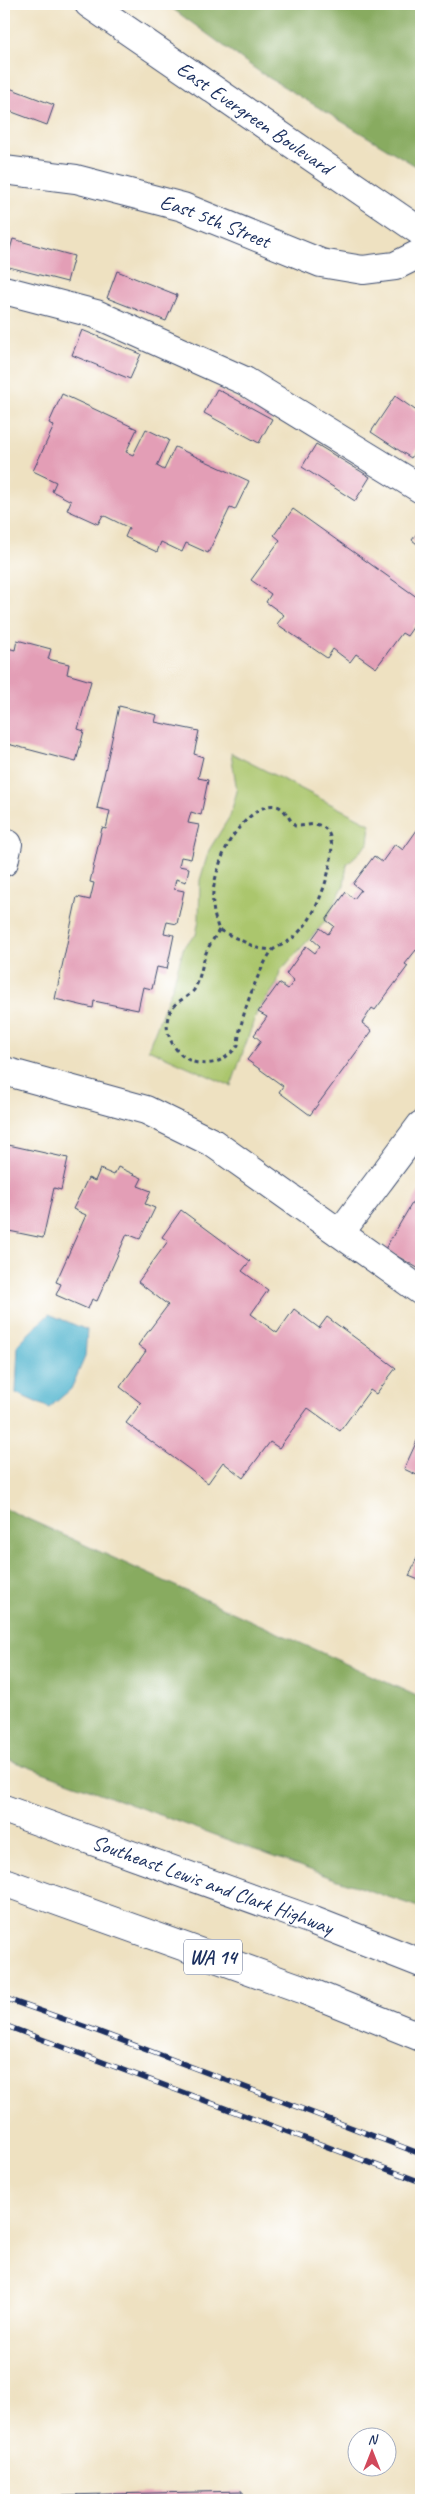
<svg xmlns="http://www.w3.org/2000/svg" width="425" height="2504" viewBox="0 0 425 2504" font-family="Caveat,sans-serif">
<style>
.green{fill:#abc66d;stroke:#637a66}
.forest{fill:#88ab60;stroke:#526d5f}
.water{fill:#4fb4ce;stroke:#357296}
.building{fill:#e39eb6}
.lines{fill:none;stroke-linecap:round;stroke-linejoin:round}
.minor-casing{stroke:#3b4a6d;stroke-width:30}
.highway-casing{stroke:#3b4a6d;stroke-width:30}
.path{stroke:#3b4a6d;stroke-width:3;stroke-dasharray:4 4;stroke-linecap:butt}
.minor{stroke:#fff;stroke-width:28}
.highway{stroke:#fff;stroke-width:28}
.rail-casing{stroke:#1b2f5e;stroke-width:5.5}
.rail{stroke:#fff;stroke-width:4;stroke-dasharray:11;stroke-linecap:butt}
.labels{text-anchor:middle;stroke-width:4.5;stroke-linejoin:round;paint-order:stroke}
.shield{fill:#fff;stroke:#5f6d8e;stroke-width:1}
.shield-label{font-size:20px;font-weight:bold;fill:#1b2f5e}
.street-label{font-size:21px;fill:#1b2f5e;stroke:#fff}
</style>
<rect width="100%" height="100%" fill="#fff"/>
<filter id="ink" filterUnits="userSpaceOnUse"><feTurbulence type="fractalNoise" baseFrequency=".02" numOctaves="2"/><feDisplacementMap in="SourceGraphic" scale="10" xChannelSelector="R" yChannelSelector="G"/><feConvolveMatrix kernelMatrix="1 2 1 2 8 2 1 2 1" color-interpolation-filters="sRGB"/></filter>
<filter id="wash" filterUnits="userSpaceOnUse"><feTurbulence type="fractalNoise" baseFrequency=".0096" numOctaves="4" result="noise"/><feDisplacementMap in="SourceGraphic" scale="20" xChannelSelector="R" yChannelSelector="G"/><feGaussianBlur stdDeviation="1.12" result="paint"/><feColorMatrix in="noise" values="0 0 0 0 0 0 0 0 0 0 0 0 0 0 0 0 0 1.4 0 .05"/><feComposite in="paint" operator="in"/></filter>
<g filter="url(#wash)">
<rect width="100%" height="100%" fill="#eee1c1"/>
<path class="green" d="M231 753 370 824 368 844 347 864 344 885 324 923 280 971 277 984 257 1012 231 1086 148 1049 173 985 184 946 196 935 199 919 200 880 209 850 230 816 237 791Z"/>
<path class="forest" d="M166 4H421V169L261 73Z
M4 1508 421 1698V1908L332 1878 4 1758Z"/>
<path class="water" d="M49 1314 87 1330 85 1357 71 1389 49 1408 16 1393 18 1344Z"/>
<g id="blocks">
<path class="building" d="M4 86 54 105 47 125 4 109Z
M13 239 74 256 67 282 5 266Z
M117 271 177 295 166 321 107 298Z
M82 330 141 354 130 379 72 355Z
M217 389 272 419 259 443 204 413Z
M62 394 137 429 126 452 133 455 146 429 169 440 157 466 164 470 175 447 249 481 235 510 230 508 208 553 186 543 182 552 161 542 157 552 125 537 129 528 103 515 98 524 67 510 71 501 52 491 56 482 33 471 54 426 49 423Z
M395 396 421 414V442L411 458 371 432Z
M316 444 370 477 355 501 302 467Z
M293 509 421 600V616L407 636 402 633 376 668 356 654 350 662 333 649 327 658 277 624 284 615 266 602 271 594 251 580 280 540 274 535Z
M421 528V547L412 540Z
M17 640 51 649 48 659 69 664 67 674 91 681 78 729 84 731 76 762 4 743V647L15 650Z
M119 706 157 715 155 722 199 731 194 754 203 757 198 778 208 780 201 815 191 812 188 823 199 825 191 859 181 857 179 866 189 868 186 882 176 879 174 889 184 891 177 924 167 922 164 933 174 935 167 969 157 967 152 989 143 987 138 1010 94 1001 93 1008 55 999 77 897 90 900 94 883 90 882 102 828 106 829 110 811 97 808Z
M417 830 421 833V954L416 950 405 964 408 966 375 1010 372 1008 362 1023 372 1031 310 1115 279 1092 283 1086 247 1060 261 1041 254 1035 267 1017 258 1012 279 983 288 989 294 981 286 974 306 946 315 953 320 946 312 939 320 928 328 934 334 926 326 920 346 892 354 899 361 890 353 884 374 856 382 862 395 844 403 850Z
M4 1144 68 1158 61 1190 54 1188 43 1238 4 1230Z
M118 1167 142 1178 138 1186 151 1191 145 1204 155 1208 140 1239 127 1234 97 1301 92 1299 88 1309 56 1295 61 1284 56 1282 86 1215 73 1209 88 1178 95 1181 100 1169 114 1175Z
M421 1188V1270L385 1249Z
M181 1210 250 1261 242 1271 268 1290 251 1314 277 1333 294 1309 319 1328 327 1317 396 1368 376 1394 370 1390 340 1431 308 1408 279 1448 270 1442 243 1478 223 1462 208 1483 126 1423 141 1403 120 1387 146 1351 138 1345 168 1305 138 1282 168 1241 162 1237Z
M421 1432V1477L404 1469Z
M421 1548V1581L409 1576Z
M243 2491V2500H63V2495Z"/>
</g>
</g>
<g filter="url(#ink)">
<use href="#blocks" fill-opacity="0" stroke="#3b4a6d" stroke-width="1"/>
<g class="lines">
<defs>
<g id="minor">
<path id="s1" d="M89 4 421 232"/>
<path id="s2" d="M4 170 76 179 183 207 321 263 363 270 395 266 421 253"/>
<path d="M4 290 96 314 245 381 421 489"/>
<path d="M4 843 8 844 4 862"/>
<path d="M4 1071 146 1110 213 1143 421 1291"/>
<path d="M340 1233 421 1125"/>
</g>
<g id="highway">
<path id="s3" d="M4 1809 314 1921 421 1963"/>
<path d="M4 1882 302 1989 421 2037"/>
</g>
</defs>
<use href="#minor" class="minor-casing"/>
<use href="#highway" class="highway-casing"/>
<path class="path" d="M219 930C215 937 209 945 206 953 202 964 200 980 194 990 189 997 178 1000 173 1007 157 1027 176 1060 198 1063 215 1066 228 1058 238 1045 239 1020 257 973 271 952 274 947 282 946 287 942 294 938 301 930 306 924 319 908 347 837 321 826 314 822 303 827 295 826 290 821 286 811 281 808 263 796 235 830 228 844 221 858 215 876 213 892 212 906 214 917 219 930L257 948 271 950"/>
<use href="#minor" class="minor"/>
<use href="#highway" class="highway"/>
<defs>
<path id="rail" d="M4 1998 89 2028 421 2154
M4 2025 421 2182"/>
</defs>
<use href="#rail" class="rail-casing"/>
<use href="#rail" class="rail"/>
</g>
</g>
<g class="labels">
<rect class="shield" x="184" y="1939.5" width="58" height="35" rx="4"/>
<g class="shield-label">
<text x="213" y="1964">WA 14</text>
</g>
<g class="street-label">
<text dy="7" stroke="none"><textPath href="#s1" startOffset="201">East Evergreen Boulevard</textPath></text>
<text dy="7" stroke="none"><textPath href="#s2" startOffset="218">East 5th Street</textPath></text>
<text dy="7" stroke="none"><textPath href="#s3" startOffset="222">Southeast Lewis and Clark Highway</textPath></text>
</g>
</g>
<rect width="425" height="2504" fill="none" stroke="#fff" stroke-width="20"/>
<g transform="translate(372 2452)"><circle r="24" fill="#ffffff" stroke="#a4acbf"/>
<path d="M0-4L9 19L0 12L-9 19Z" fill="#d1495b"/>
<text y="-8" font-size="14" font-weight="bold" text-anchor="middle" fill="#1b2f5e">N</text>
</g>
</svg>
